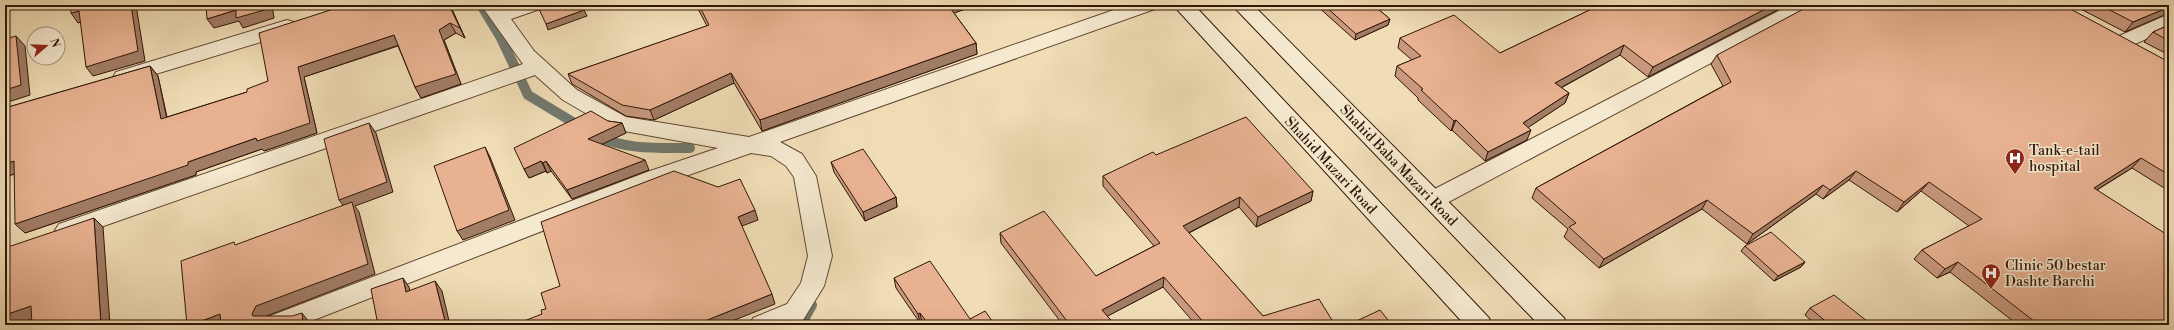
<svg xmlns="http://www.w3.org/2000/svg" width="2174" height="330" viewBox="0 0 2174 330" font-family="'Libre Bodoni',serif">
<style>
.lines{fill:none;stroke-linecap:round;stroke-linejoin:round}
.stream{stroke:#71796f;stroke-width:10}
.street-casing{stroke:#614832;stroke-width:2}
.secondary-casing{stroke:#311606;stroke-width:2}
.street{fill:#f5e9d0;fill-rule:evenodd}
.secondary{fill:#f5e9d0;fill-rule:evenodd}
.wall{fill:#c8997e;stroke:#311606}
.shaded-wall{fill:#a27d66;stroke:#311606}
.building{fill:#e8b292;stroke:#311606}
.labels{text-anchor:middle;stroke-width:3;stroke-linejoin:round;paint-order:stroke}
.poi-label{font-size:14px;fill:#311606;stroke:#f5e9d0;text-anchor:start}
.street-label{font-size:14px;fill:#311606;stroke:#f5e9d0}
</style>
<rect width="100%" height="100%" fill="#f0ddb6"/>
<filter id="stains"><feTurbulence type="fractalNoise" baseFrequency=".005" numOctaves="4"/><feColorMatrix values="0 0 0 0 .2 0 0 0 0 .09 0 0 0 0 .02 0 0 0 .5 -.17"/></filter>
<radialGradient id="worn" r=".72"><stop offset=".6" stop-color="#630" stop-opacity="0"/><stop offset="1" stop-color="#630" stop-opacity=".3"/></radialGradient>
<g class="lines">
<path class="stream" d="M481 5 501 38 528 95 581 127
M595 135C625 150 657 148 690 148
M801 325 812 305"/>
<defs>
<path id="street" d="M481 5H501L503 8 512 5H543L540 9 511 19 534 51 577 90 626 117 749 137 1128 5H1158L1155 9 780 142 802 154 816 176 832 256 824 286 800 325H750L753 318 787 304 801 283 808 256 794 177 786 166 771 156 751 153 663 184 301 325H262L265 318 647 172 718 148 613 129 563 100 535 75 75 236 67 239 59 236 55 230 59 224 523 64Z
M1790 5H1816L1813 9 1441 206 1433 209 1425 206 1422 200 1425 194Z
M2169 14V29L2126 48 2119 46 2116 41 2119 36Z
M287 20 294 22 297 27 294 32 123 84 116 82 113 77 116 72Z"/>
<path id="secondary" d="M1173 5H1194L1489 318 1492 325H1465Z
M1232 5H1253L1564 318 1567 325H1539Z"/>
</defs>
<use href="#street" class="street-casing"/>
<use href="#secondary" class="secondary-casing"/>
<use href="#street" class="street"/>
<use href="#secondary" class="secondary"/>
</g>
<path class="wall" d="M450 5 465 38 456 33 444 40 461 84 421 98 415 87 398 46 304 77 317 133 264 151 262 149 196 172V175L25 233 14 174 5 177V108L150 66 158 76 167 117 247 92 268 81Z
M696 5H976L954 13 976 43 977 54 762 131 734 83 654 120 626 116 572 84 568 74 707 26Z
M1316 5H1373L1390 19 1388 25 1355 40Z
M1597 5H1787L1648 77 1620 55 1561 88 1569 93 1565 103 1528 127 1527 140 1485 161 1452 130 1451 131 1418 100V98L1395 76 1397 66 1412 60 1398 48 1400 38 1500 53 1598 6Z
M2073 5H2169L2125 32Z
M1903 9 2169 62V191L2132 168 2097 190 2169 325H2018L1950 272 1937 278 1914 259 1922 250 1969 226 1921 191 1897 212 1849 180 1823 199 1816 194 1747 244 1702 209 1599 268 1564 237 1568 229 1532 198 1536 188 1723 86 1711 64 1717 55Z
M2169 25V55L2144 42 2153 32Z
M608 121 622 123 626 133 602 144 649 170 572 199 551 171 547 173 546 171 529 178 524 169Z
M1156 155 1313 191 1311 201 1256 227 1239 207 1189 233 1263 316 1335 325H1196L1163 287 1107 316 1115 325H1063L1001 243 1000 233 1096 276 1154 246 1103 186V176Z
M831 162 896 197 897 207 865 221 834 172Z
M1745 246 1805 262 1801 267 1774 281 1741 251Z
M894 278 970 319 995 325H924L922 322 920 323 896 288Z
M1810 308 1872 325H1816L1805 315Z"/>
<path class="shaded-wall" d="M131 5H136L145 61 93 76 86 67Z
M267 5H272L274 18 243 28 239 21 214 28 207 19 236 10Z
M449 5H450L465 38 460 28Z
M948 5H976L949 15Z
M1773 5H1787L1648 77 1653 67Z
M2169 7V13L2125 32 2133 22Z
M584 10 587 16 548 30 546 24Z
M79 11 87 20 78 23 71 13Z
M1390 19 1388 25 1355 40 1356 34Z
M450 23 456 33 444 40 461 84 421 98 415 87 439 30Z
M394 35 399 45 304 77 317 133 264 151 262 149 196 172V175L25 233 15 224 188 162 256 138 298 67Z
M16 36 25 46 30 95 5 103V90Z
M976 43 977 54 762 131 760 120Z
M1624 45 1620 55 1551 93 1555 83Z
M150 66 158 76 169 129 161 119Z
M731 73 734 83 654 120 650 110Z
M1569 93 1565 103 1520 133 1523 123Z
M1456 120 1452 130 1451 131 1454 121Z
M369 123 376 133 393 192 355 206 359 212 375 274 264 317 261 325 252 314 256 306 346 209 339 200Z
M622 123 626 133 592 149 588 139Z
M1531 130 1527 140 1485 161 1488 152Z
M485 147 490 157 515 220 463 240 457 231Z
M2141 158 2132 168 2085 197 2094 188Z
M645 160 649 170 572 199 567 190Z
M14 161 24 171 5 177V164Z
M541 161 546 171 529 178 524 169Z
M546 161 551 171 547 173 543 163Z
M1856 171 1849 180 1823 199 1830 190Z
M1929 182 1921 191 1897 212 1904 202Z
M1823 185 1816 194 1747 244 1753 234Z
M1313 191 1311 201 1256 227 1258 217Z
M896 197 897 207 865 221 863 212Z
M1240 197 1239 207 1182 236 1183 226Z
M1707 200 1702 209 1599 268 1604 259Z
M755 210 758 220 742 226 738 217Z
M94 218 103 227 110 325H101Z
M1805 262 1801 267 1774 281 1778 276Z
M1958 262 1950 272 1937 278 1945 269Z
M1164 277 1163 287 1102 319V310Z
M403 278 409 287 412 302 406 292Z
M435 281 442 291 450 325H446Z
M772 294 775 304 722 325H695Z
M31 306 42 315 15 325H5V315Z
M302 313 310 323V325H303Z
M920 313 922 322 920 323 918 314Z
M220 314 227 325H191Z
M50 321 55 325H38Z"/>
<path class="building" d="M70 5H131L138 51 86 67 79 11 71 13Z
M206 5H267L268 9 236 18V10L207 19Z
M346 5H449L460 28 450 23 439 30 456 74 415 87 394 35 298 67 310 123 257 141 256 138 188 162V165L15 224 14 161 5 164V108L150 66 161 119 247 92V89L268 81 259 33Z
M537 5H582L584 10 546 24Z
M699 5H948L976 43 760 120 731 73 650 110 622 105 568 74 709 25Z
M1324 5H1373L1390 19 1356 34Z
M1600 5H1773L1653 67 1624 45 1555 83 1569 93 1523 123 1531 130 1488 152 1456 120 1454 121 1421 90 1423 89 1397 66 1421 56 1400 38 1454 15 1500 53Z
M1811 5H1895L1903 9 1905 5H2063L2169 62V175L2141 158 2094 188 2169 236V325H2039L1958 262 1945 269 1922 250 1982 219 1929 182 1904 202 1856 171 1830 190 1823 185 1753 234 1707 200 1604 259 1569 227 1576 223 1536 188 1731 82 1717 55Z
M2100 5H2169V7L2133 22Z
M2169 25V41L2153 32Z
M16 36 21 85 5 90V39Z
M591 111 608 121 622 123 588 139 645 160 567 190 546 161 543 163 541 161 524 169 514 148Z
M1246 117 1313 191 1258 217 1240 197 1183 226 1263 316 1319 299 1335 325H1206L1164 277 1102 310 1115 325H1070L1000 233 1044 211 1096 276 1160 243 1103 176 1153 152 1156 155Z
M369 123 387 182 339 200 324 139Z
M485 147 509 210 457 231 434 166Z
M863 149 896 197 863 212 831 162Z
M674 171 718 187 740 179 755 210 738 217 772 294 695 325H514L542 314 541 310 546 309 541 293 560 286 541 222Z
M352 202 368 264 256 306 252 314 253 316H292L302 313 303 325H221L220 314 191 325H187L181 261 234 242 235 245Z
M94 218 101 325H50V321L38 325H32L31 306 5 315V248Z
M1771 232 1805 262 1778 276 1745 246Z
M930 261 970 319 985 311 995 325H929L920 313 918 314 894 278Z
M403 278 406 292 435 281 446 325H378L371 289Z
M1834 295 1872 325H1830L1810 308Z
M1380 310 1392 325H1348Z"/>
<defs>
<symbol id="hospital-pin" viewBox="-11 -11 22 30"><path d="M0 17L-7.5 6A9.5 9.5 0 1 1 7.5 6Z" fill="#8f2418" stroke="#f5e9d0"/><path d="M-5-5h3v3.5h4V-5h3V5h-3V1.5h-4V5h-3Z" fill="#fff"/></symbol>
</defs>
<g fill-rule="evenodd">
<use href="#hospital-pin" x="2004" y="147" width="22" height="30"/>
<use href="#hospital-pin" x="1980" y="262" width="22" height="30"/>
</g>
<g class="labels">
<g class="poi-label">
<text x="2029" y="155">Tank-e-tail<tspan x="2029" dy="16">hospital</tspan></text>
<text x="2005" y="270">Clinic 50 bestar<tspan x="2005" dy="16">Dashte Barchi</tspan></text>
</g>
<g class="street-label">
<text transform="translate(1331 165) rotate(47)" y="5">Shahid Mazari Road</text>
<text transform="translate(1399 165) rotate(46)" y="5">Shahid Baba Mazari Road</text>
</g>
</g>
<rect width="2174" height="330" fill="none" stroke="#f0ddb6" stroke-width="20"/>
<rect x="6" y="6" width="2162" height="318" fill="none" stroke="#311606" stroke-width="2"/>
<rect x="10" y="10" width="2154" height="310" fill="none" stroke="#311606"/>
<g transform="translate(46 46) rotate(71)"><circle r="19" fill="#f5e9d0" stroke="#a7957f"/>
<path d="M0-3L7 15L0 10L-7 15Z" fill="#8f2418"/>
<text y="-6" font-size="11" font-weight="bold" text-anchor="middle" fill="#311606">N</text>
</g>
<rect width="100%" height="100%" filter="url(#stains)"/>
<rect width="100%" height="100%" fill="url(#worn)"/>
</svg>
